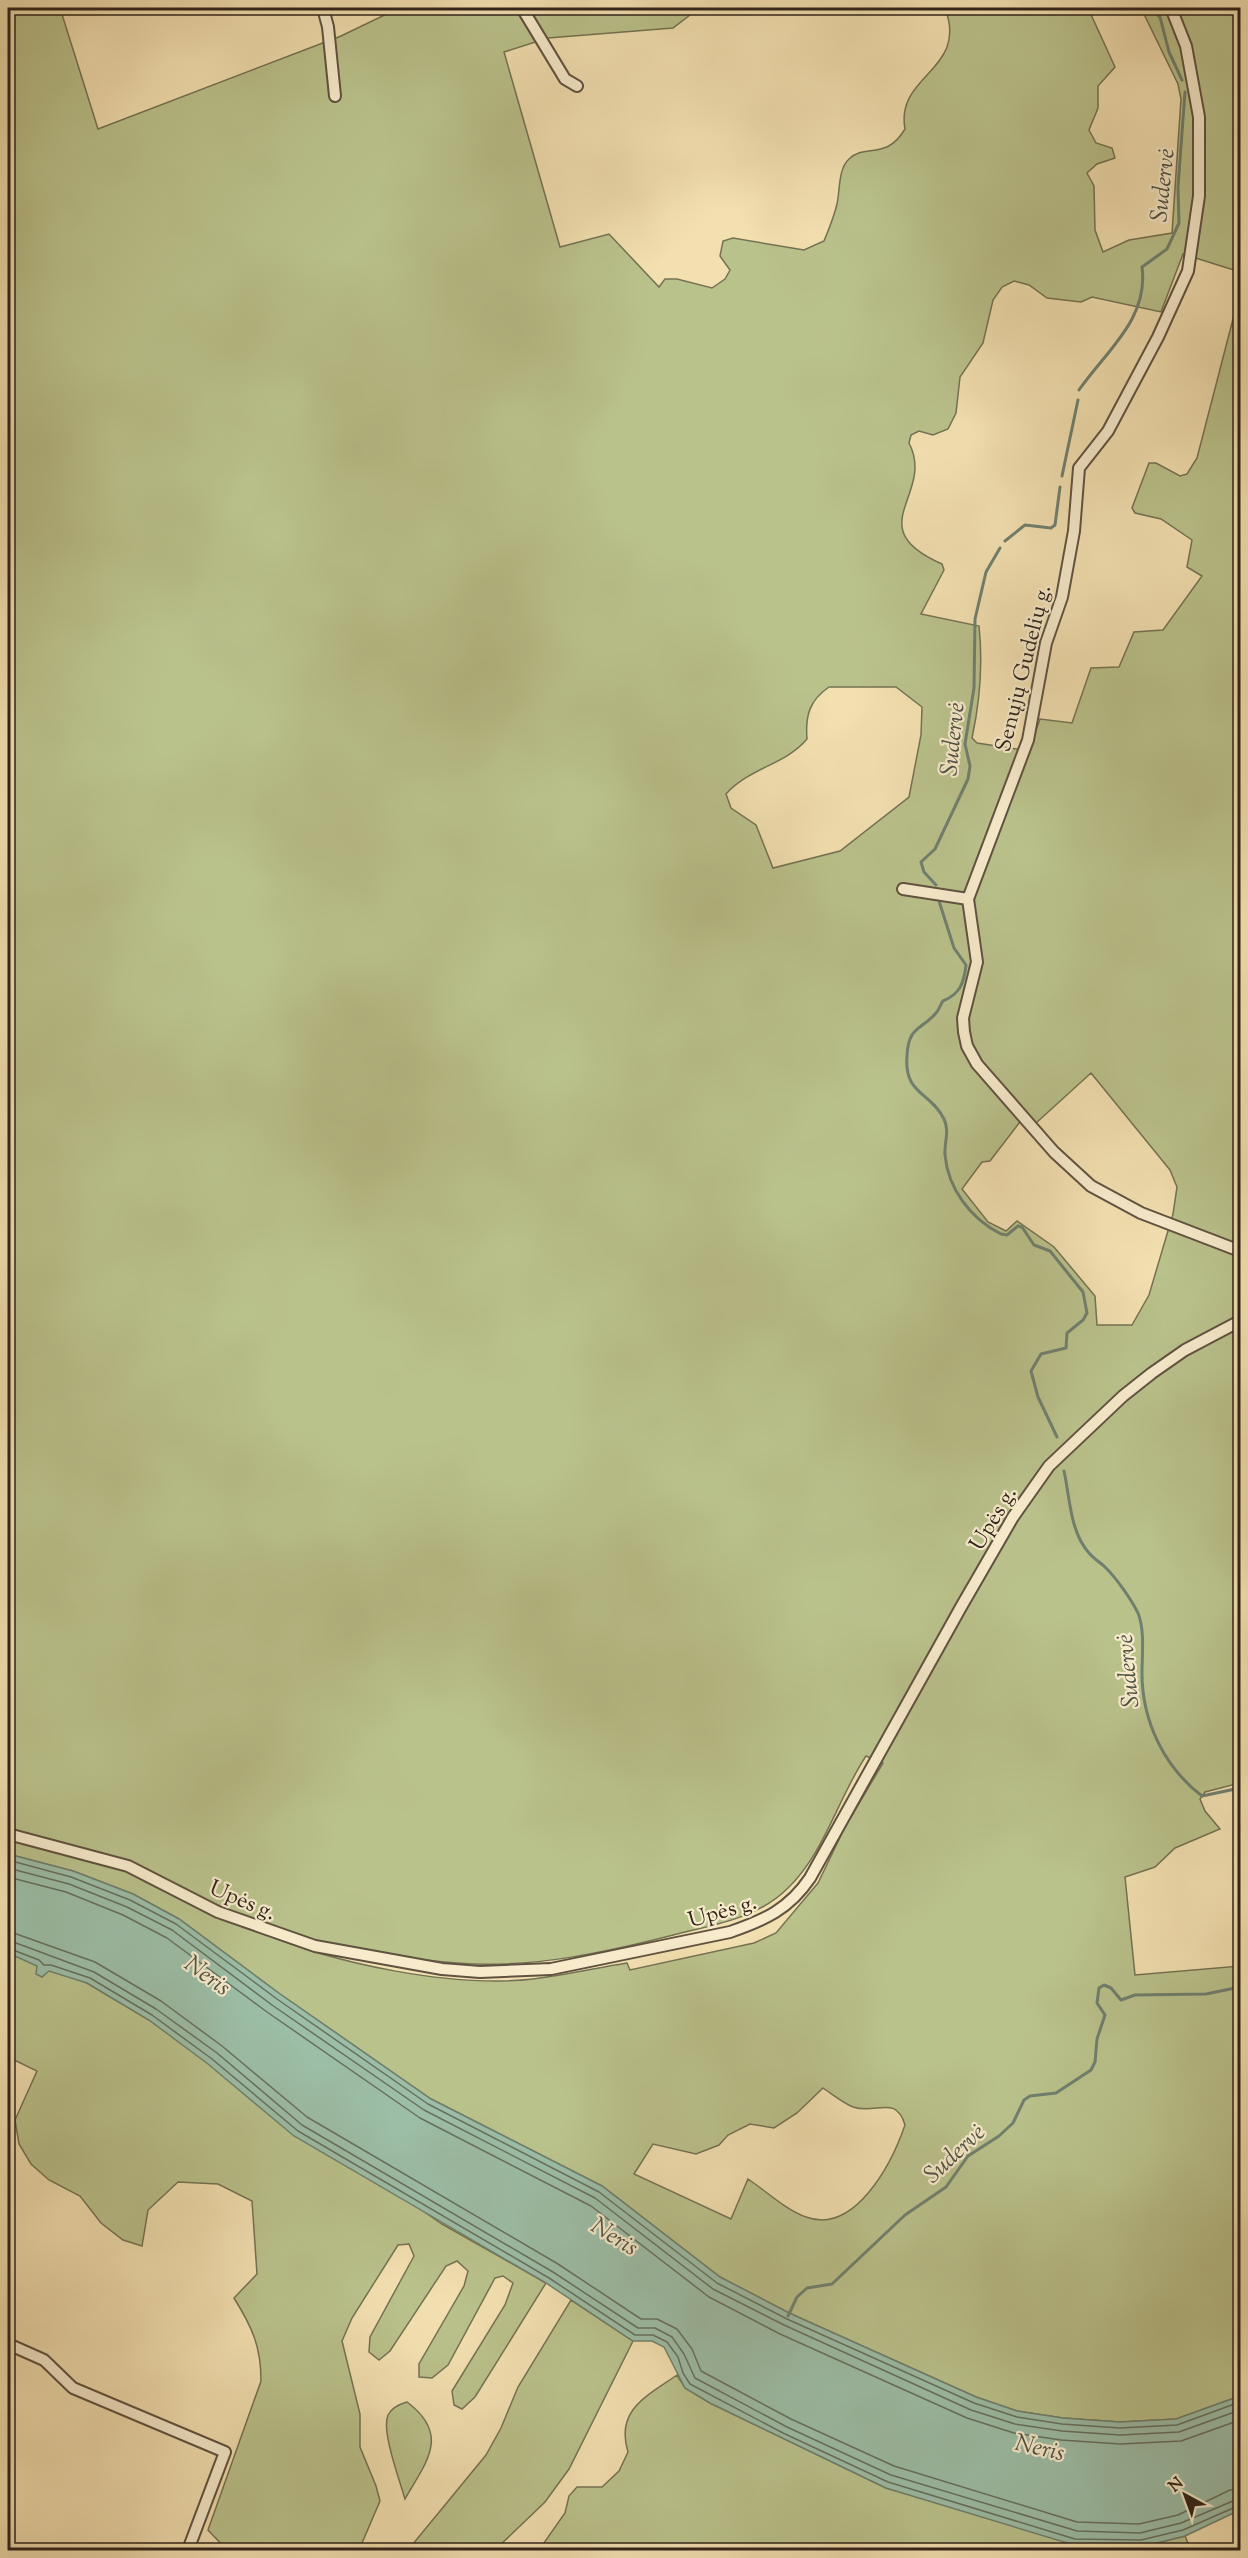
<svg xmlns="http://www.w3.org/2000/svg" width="1248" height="2558" viewBox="0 0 1248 2558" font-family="'Sorts Mill Goudy',serif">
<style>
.green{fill:#bac28c;stroke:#747253;stroke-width:1.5;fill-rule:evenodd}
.water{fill:#9cbea7;stroke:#70806f;stroke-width:1.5}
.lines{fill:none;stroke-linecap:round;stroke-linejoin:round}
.shore{stroke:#667060;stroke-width:1.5}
.stream{stroke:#70806f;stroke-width:3}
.minor-casing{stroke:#605240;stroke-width:14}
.minor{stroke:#f7ebcc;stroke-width:10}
.labels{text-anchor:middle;stroke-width:4.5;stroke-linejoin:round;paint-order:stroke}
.street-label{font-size:22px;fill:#2f231a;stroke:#f7ebcc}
.water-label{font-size:24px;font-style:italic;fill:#505244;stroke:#f7ebcc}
</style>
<rect width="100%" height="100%" fill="#f3e0b1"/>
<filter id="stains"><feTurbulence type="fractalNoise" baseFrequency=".00333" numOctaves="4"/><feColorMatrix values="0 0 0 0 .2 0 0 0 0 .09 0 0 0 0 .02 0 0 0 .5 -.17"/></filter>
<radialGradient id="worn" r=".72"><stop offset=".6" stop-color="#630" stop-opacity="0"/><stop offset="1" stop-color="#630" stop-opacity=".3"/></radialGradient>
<path class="green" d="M8 8H60L98 129 341 36 399 8H699L673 28 548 38 504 52 560 247 609 234 659 287 665 279H677L712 288 725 279 730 270 720 256 723 241 733 238 804 250 824 241C829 229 834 217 837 204 840 191 838 169 849 159 865 143 886 161 905 129 895 74 969 71 945 8H1088L1115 67 1098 86V108L1089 130 1096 143 1112 148 1115 158 1097 164 1087 173 1094 186 1095 230 1103 252 1129 240 1172 233 1181 99 1178 84 1141 8H1240V272L1183 254 1161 312 1092 297 1081 302 1047 298 1029 285 1014 281 1002 287 993 300 983 343 960 377 956 413 948 429 933 435 919 431 911 435 909 443C936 495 858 527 942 564L944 570 921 614 979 626C983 664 980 701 972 738L977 743 1029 751 1040 719 1072 723 1091 668 1119 667 1134 632 1163 630 1202 576 1187 567 1192 540 1161 519 1135 513 1132 508 1149 463H1156L1180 476 1187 474 1197 458 1240 292V1783L1205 1792 1200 1799 1205 1811 1220 1829 1175 1848 1155 1867 1125 1877 1135 1975 1240 1966V2396L1176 2419 1120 2422 1063 2418 1017 2411 976 2397 789 2313 720 2277 602 2186 431 2099 280 1994 179 1919 133 1894 73 1871 8 1854ZM829 687H896L922 707 921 735 909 797 840 851 773 868 756 825 731 808 726 794C749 768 785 765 807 739 805 715 810 700 829 687ZM1091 1073 1170 1170 1177 1187 1173 1214 1149 1295 1132 1325H1097L1095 1296 1054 1247 1017 1221 1006 1231 988 1222 962 1189 982 1162 990 1161 1026 1114 1036 1123ZM866 1756 883 1763 845 1827 818 1883 776 1933 754 1943 630 1970 627 1963C596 1968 564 1975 533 1979 453 1988 334 1964 261 1932 283 1933 301 1937 323 1942 367 1952 413 1960 457 1963 533 1969 608 1952 681 1933 719 1924 759 1917 788 1888 825 1852 838 1798 866 1756ZM823 2088C832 2094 843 2103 853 2107 876 2115 896 2094 905 2125 892 2163 855 2235 806 2217 786 2210 766 2191 748 2179L731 2219 634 2174 653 2144 696 2154 719 2145 728 2135 750 2124 774 2128 797 2113Z
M8 1953 87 1983 149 2020 442 2224 546 2283 475 2397 462 2409 454 2405 452 2391 505 2305 513 2283 503 2276 495 2278 448 2365 432 2378 419 2377V2364L464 2286 468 2271 457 2261 446 2266 390 2351 379 2360 369 2352 370 2337 414 2256 409 2244 398 2245 352 2318 342 2341 360 2414V2447L376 2486 380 2501 359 2550H227L208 2530 261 2381C261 2346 252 2327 234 2298L257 2274 252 2201 218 2184 178 2182 148 2210 142 2246 123 2240 101 2223 80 2196 49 2180 31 2164 19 2144 15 2120 37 2071 8 2057Z
M571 2300 633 2341 569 2469 545 2502 495 2550H408L486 2455 501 2428 518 2387Z
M677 2375 685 2388 710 2403 886 2488 979 2515 1141 2547 1185 2536 1191 2550H539L565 2513 569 2496 577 2487H602L619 2471 628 2452C615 2410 647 2396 677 2375Z
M407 2402C451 2435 426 2462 405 2499 400 2481 381 2431 388 2415 392 2407 400 2404 407 2402Z"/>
<path class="water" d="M8 1854 73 1871 133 1894 179 1919 280 1994 431 2099 602 2186 720 2277 789 2313 976 2397 1017 2411 1063 2418 1120 2422 1176 2419 1240 2396V2510L1185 2536 1141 2547 1074 2545 886 2488 710 2403 685 2388 664 2347 652 2341H633L546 2283 294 2136 208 2064 149 2020 87 1983 49 1971 42 1977 36 1974 37 1966 8 1953Z"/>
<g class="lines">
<path class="shore" d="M8 1860 71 1877 130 1900 176 1924 277 1999 428 2104 599 2192 717 2283 787 2319 974 2403 1017 2417 1062 2424 1120 2428 1177 2425 1240 2402
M8 1868 69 1884 127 1907 172 1930 272 2005 424 2110 595 2198 713 2289 784 2325 971 2410 1015 2424 1062 2431 1120 2435 1179 2432 1240 2410
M8 1877 66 1892 123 1915 167 1938 267 2012 420 2118 591 2206 709 2297 780 2334 967 2418 1014 2433 1061 2440 1120 2444 1181 2441 1240 2420
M8 1931 95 1962 161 2001 222 2046 307 2117 558 2264 641 2319H657L677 2329 692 2349 701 2371 791 2419 894 2466 1077 2522 1139 2524 1178 2515 1230 2490 1240 2489
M8 1940 94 1972 156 2009 217 2053 302 2125 553 2272 638 2328H655L672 2337 684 2354 695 2378 787 2427 891 2475 1077 2531 1140 2533 1181 2523 1240 2498
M8 1948 39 1960 44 1965H51L90 1978 152 2015 212 2059 298 2131 549 2278 635 2335H653L667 2342 678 2357 683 2373 690 2384 783 2433 888 2482 1075 2539 1141 2540 1183 2530 1240 2505"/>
<path class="stream" d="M1149 8 1160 17 1169 52 1182 80
M1079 390C1106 351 1149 319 1142 267L1167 249 1179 223 1178 187 1185 92
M1062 476 1078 400
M1005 541 1025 525 1051 528 1055 525 1060 487
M936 885 924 872 921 862 935 849 968 779 970 766 965 744 974 688 975 619 986 572 1000 548
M939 901 954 948 966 965C964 983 960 994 943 1001 940 1005 939 1010 936 1013 922 1030 908 1026 907 1056 904 1095 930 1091 944 1119 950 1132 944 1142 945 1155 948 1189 971 1219 1001 1234L1007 1235 1018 1226 1022 1227 1034 1245 1050 1251 1083 1292 1087 1313 1083 1320 1067 1333 1066 1348 1041 1354 1031 1371 1038 1397 1057 1437
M1064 1471C1070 1498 1070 1532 1089 1553 1094 1559 1101 1563 1106 1568 1117 1579 1131 1599 1138 1613 1145 1630 1142 1655 1142 1673 1142 1721 1164 1767 1202 1796L1240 1788
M788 2316 797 2297 807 2288 832 2284 905 2215 946 2187 968 2156 999 2136 1013 2123 1024 2100 1030 2096 1056 2093 1091 2070 1095 2062 1097 2039 1105 2015 1097 2003 1099 1988 1104 1985 1111 1988 1121 2000 1135 1995 1206 1994 1240 1987"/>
<defs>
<path id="minor" d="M323 8 328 27 335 96
M522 8 565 79 577 86
M1171 8 1186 46 1199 117V196L1188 271 1158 337 1108 431 1079 468 1074 531 1062 597 1046 643 1028 740 968 899 977 962 963 1018 964 1032 967 1046 977 1064 1054 1152 1091 1186 1141 1213 1240 1251
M903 889 968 899
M8 1834 128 1866 218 1912 315 1946 442 1969 480 1972 551 1969 730 1932C765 1920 789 1909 810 1878L961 1607 1013 1517 1049 1466 1123 1396 1152 1373 1185 1350 1240 1321
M8 2344 44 2360 73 2388 225 2452 188 2550"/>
</defs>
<use href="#minor" class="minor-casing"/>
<use href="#minor" class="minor"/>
</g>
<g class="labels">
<g class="street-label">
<text transform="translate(1022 668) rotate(-76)" y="8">Senųjų Gudelių g.</text>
<text transform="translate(992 1518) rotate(-59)" y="8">Upės g.</text>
<text transform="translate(243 1899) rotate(23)" y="8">Upės g.</text>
<text transform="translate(722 1910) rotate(-16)" y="8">Upės g.</text>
</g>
<g class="water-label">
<text transform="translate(1162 185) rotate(-84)" y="8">Sudervė</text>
<text transform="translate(952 739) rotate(-84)" y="8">Sudervė</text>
<text transform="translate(1127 1671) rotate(-95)" y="8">Sudervė</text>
<text transform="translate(208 1975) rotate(36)" y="8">Neris</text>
<text transform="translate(954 2153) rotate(-43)" y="8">Sudervė</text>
<text transform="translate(615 2236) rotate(32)" y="8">Neris</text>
<text transform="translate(1040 2447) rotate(13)" y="8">Neris</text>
</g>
</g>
<rect width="1248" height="2558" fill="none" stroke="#f3e0b1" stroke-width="30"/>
<rect x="9" y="9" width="1230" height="2540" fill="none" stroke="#2f231a" stroke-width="3"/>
<rect x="15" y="15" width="1218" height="2528" fill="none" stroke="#2f231a" stroke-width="1.5"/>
<g transform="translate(1185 2495) rotate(319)" stroke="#f7ebcc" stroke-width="4.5" paint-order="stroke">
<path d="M0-4.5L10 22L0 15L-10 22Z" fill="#2f231a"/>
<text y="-9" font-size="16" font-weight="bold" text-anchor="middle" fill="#2f231a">N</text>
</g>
<rect width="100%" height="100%" filter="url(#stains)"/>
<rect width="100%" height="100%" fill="url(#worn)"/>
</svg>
